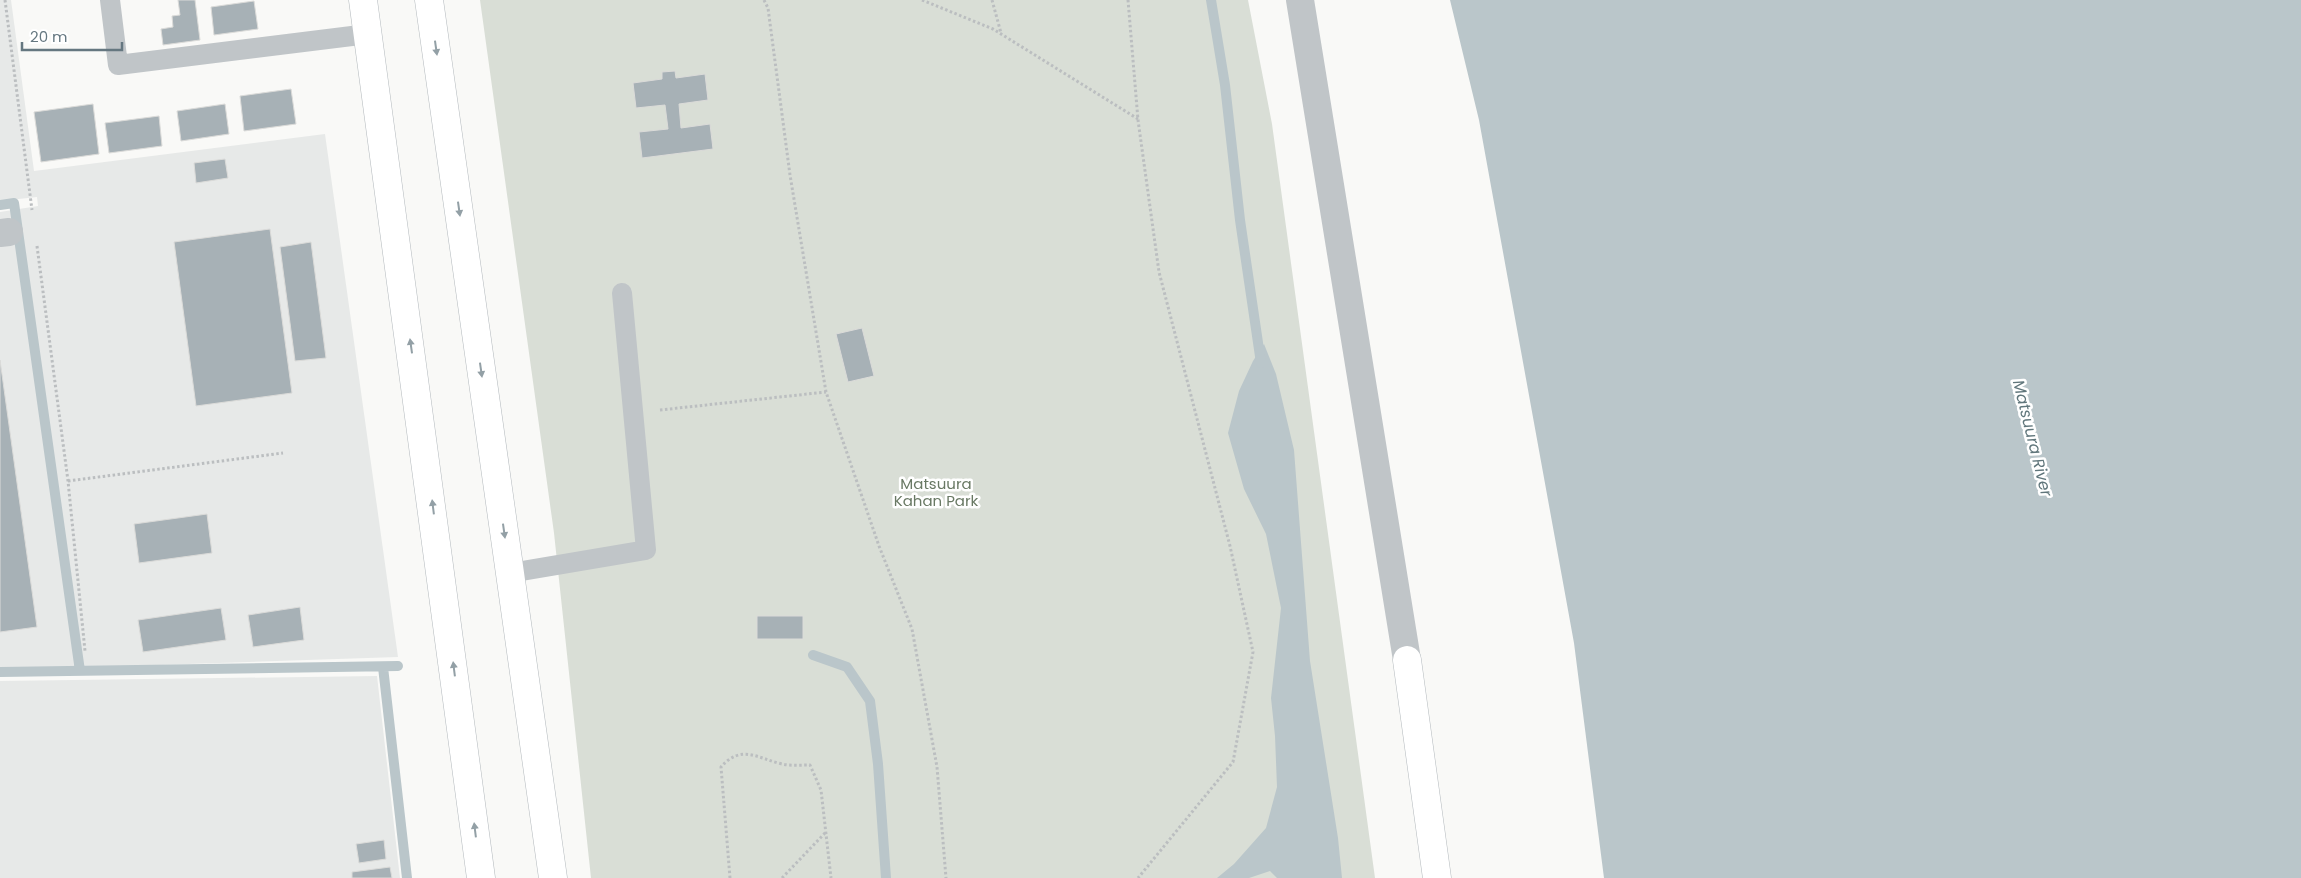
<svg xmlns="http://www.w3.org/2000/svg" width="2301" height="878" viewBox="0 0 2301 878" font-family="Poppins,sans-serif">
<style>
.built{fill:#e7e9e8}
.green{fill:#d9ded6}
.water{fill:#bac6ca}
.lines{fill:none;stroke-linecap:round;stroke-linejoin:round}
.stream{stroke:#bac6ca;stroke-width:10}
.building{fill:#a7b1b6;stroke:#dbdbd9}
.secondary-casing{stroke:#b3b9bd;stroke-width:29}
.path{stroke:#bbbec0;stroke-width:3;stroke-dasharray:2.5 2.5;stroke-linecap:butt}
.lane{stroke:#c0c5c8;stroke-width:20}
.street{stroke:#c0c5c8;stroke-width:28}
.secondary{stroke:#fff;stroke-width:28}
.oneway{fill:#93a0a6}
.labels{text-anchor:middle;stroke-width:5;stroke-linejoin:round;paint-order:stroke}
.park-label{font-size:15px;fill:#697964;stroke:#fff}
.water-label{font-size:16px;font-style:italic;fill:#60767b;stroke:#fff}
</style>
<rect width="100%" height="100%" fill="#f9f9f7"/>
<path class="built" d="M0 0H11L34 171 325 134 398 657 98 667 0 668V212L38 206 37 197 0 201Z
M377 676 400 878H0V681Z"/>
<path class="green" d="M480 0H1248L1272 124 1375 878H591L554 533Z"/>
<path class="water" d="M1450 0H2301V878H1604L1574 643 1479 120Z
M1264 344 1276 374 1294 450 1310 661 1338 838 1342 878H1277L1270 871 1249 878H1217L1234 864 1266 828 1277 787 1275 736 1271 698 1281 608 1266 534 1244 489 1228 433 1239 391 1253 361Z"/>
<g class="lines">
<path class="stream" d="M1211 0 1225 85 1240 220 1261 363
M0 205 14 203 80 671
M813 655 847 667 870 701 878 764 886 878
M383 667 407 878
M0 672 398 666"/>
</g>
<path class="building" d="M178 0H195L200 40 163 45 161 29 173 27 172 16 180 15Z
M254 1 258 29 214 35 211 7Z
M675 71 676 78 705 74 708 100 679 104 681 128 710 124 713 149 642 158 639 132 668 129 665 105 636 108 633 83 662 79V72Z
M291 89 296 124 244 131 240 96Z
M93 104 99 154 41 162 34 112Z
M225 104 229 134 181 141 177 111Z
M159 116 162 146 109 153 105 123Z
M225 159 228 178 196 183 194 163Z
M270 229 292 393 196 406 174 242Z
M311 242 326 358 295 361 280 247Z
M862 328 874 376 848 382 836 334Z
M0 360 37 627 0 632Z
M207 514 212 553 139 563 134 524Z
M300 607 304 640 253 647 248 615Z
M221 608 226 640 143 652 138 620Z
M757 616H803V639H757Z
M384 840 386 859 359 863 356 844Z
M390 867 392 878H352V872Z"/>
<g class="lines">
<defs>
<path id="secondary" d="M363 0 481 878
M429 0 553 878
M1407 660 1437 878"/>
</defs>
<use href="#secondary" class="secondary-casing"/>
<path class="path" d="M5 0 32 210
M764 0 768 8 790 175 826 392 879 546 912 629 937 767 946 878
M922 0 993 29 1138 119
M992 0 1001 33
M1128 0 1138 120 1159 272 1230 546 1253 652 1233 762 1138 878
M37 246 68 481 85 651
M660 410 826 392
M68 481 283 453
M730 878 721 767C741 744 757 758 782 764 791 766 802 765 810 765L821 790 831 878
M782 878 825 833"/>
<path class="lane" d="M110 0 118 65 368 34
M510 573 646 550 622 293"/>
<path class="street" d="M1300 0 1407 660
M0 233 9 232"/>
<use href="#secondary" class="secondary"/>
</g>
<defs><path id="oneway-solid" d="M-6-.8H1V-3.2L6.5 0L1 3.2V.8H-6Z" transform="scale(1.25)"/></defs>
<g class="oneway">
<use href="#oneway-solid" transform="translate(436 48) rotate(82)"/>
<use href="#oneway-solid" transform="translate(459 209) rotate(82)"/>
<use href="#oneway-solid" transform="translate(411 346) rotate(-98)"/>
<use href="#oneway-solid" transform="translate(481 370) rotate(82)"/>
<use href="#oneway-solid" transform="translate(433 507) rotate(-97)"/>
<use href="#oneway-solid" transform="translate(504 531) rotate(82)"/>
<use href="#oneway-solid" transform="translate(454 669) rotate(-97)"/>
<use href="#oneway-solid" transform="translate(475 830) rotate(-97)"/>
</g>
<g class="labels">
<g class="park-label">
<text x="936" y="489">Matsuura<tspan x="936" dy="17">Kahan Park</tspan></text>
</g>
<g class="water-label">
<text transform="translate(2033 438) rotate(76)" y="6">Matsuura River</text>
</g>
</g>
<path d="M22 42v8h100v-8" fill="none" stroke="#657780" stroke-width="2.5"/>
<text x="30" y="42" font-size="15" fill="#657780" stroke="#ffffff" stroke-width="4" paint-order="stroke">20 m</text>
</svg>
